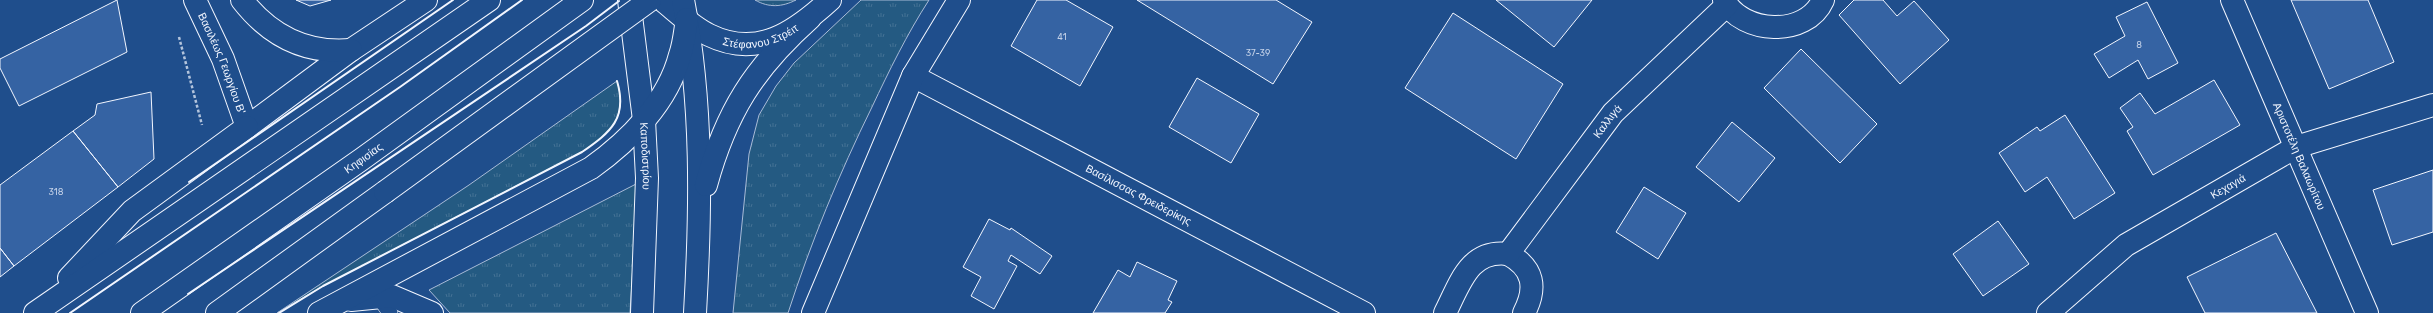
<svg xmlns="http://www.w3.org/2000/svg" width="2433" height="313" viewBox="0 0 2433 313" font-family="Rubik,sans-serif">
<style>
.grass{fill:url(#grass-tufts);stroke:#a8bbd7}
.building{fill:#3563a3;stroke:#f2f6ff}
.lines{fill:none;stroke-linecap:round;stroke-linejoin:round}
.lane-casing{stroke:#f2f6ff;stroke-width:16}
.street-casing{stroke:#f2f6ff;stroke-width:24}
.secondary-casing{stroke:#f2f6ff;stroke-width:24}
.primary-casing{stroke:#f2f6ff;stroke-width:24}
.path{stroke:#b3c4dc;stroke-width:2.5;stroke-dasharray:3 2;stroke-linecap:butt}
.lane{stroke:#1f4e8c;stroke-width:15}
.street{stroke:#1f4e8c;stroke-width:22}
.secondary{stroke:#1f4e8c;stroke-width:22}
.primary{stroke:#1f4e8c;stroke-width:22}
.primary-bridge-casing{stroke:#f2f6ff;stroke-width:24;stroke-linecap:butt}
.primary-bridge{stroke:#1f4e8c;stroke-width:22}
.wall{stroke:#f2f6ff;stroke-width:2}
.labels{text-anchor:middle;stroke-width:3;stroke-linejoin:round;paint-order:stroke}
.number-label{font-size:9px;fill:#c3d1e8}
.street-label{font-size:11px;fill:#f2f6ff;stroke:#1f4e8c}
</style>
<defs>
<pattern id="grass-tufts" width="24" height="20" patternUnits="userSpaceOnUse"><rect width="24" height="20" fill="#245a82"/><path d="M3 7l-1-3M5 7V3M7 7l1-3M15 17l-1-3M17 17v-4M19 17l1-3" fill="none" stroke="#447295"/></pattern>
</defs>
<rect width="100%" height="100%" fill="#1f4e8c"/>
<path class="grass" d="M755 0H796C782 7 769 8 755 0Z
M861 0H929C907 34 889 71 872 107 839 174 811 242 788 313H733L749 154 759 115 776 86 794 63Z
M617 81C628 118 611 132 582 152L323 286 277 313 469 185Z
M638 183 630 313H450L429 290Z"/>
<path class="building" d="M117 0 127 52 19 106 0 68V59Z
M296 0H331L310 6Z
M1037 0H1066L1113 27 1080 86 1011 46Z
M1137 0H1276L1312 22 1273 84Z
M1496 0H1592L1554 47Z
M1854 0H1883L1897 16 1914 1 1949 40 1900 84 1839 15Z
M2291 0H2368L2394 62 2329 89Z
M2147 2 2178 63 2148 79 2138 60 2109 78 2094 54 2125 36 2116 17Z
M1453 13 1563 84 1516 159 1405 88Z
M1801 49 1877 124 1840 163 1764 88Z
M1197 78 1259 114 1231 163 1169 127Z
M2214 80 2240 125 2153 175 2127 131 2133 127 2120 108 2140 93 2155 114Z
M151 92 154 159 118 187 73 131 95 115 97 104Z
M2065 115 2115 193 2074 219 2047 177 2025 192 1999 153 2037 127 2040 131Z
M1732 122 1775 158 1739 202 1696 167Z
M73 131 118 187 14 266 0 248V185Z
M2433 170V232L2392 245 2373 190Z
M1644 187 1686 213 1658 259 1616 232Z
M989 219 1010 230 1011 228 1052 256 1040 274 1011 255 1008 261 1017 266 994 309 971 296 981 277 963 267Z
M1998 221 2029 264 1983 296 1953 254Z
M2276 233 2317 313H2205L2187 277Z
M0 248 14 266 0 277Z
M1137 262 1177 281 1168 300 1172 302 1165 313H1093L1118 270 1130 277Z"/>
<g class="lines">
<defs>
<path id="lane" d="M379 297 390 313"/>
<g id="street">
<path d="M1724 0C1742 34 1806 38 1823 0"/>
<path id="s1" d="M2232 0 2367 313"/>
<path id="s2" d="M913 76 1364 313"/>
<path d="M1508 254C1534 268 1537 288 1524 313"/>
<path id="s3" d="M1445 313C1460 284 1469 249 1508 254L1613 113 1727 5"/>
<path id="s4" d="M2048 313 2126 245 2296 147 2433 105"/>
</g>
<g id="secondary">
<path id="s5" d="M195 0 223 59 247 127 351 50 426 0"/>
<path d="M242 0C270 36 306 54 351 50"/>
<path id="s6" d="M629 0 644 120 647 178 642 313"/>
<path id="s7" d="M662 0C677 12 692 27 709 35 758 59 795 32 830 0"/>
<path d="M683 0C703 103 701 209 695 313"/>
<path d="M706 185C726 112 754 68 810 18"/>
<path d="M813 313 913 76 959 0"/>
</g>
<g id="primary">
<path d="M69 278 132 211 247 127"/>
<path d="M351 300 392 296 432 313"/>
<path d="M35 313 489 0"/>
<path id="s8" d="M142 313 362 159 582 0"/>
<path d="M217 313 385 192"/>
<path d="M319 313 591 168C629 141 668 102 680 55 684 44 685 31 687 19"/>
</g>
</defs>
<use href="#lane" class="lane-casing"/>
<use href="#street" class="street-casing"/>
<use href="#secondary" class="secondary-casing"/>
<use href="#primary" class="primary-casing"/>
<path class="path" d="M179 37 202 125"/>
<use href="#lane" class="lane"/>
<use href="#street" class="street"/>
<use href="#secondary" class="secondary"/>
<use href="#primary" class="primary"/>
<defs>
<path id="primary-bridge" d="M385 192 650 0"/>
</defs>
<use href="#primary-bridge" class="primary-bridge-casing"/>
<use href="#primary-bridge" class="primary-bridge"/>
<path class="wall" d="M189 182 453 0
M188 294 586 26 619 1
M70 313 400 87 522 0
M279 313 323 286 582 152C611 132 628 118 617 81"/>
</g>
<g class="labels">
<g class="number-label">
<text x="1062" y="40">41</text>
<text x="2139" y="48">8</text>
<text x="1258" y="56">37-39</text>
<text x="56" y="195">318</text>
</g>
<g class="street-label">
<text dy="4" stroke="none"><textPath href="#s7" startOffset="113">Στέφανου Στρέιτ</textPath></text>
<text dy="4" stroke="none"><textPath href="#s5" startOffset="69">Βασιλέως Γεωργίου Β'</textPath></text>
<text dy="4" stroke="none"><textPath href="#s3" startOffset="260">Καλλιγά</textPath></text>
<text dy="4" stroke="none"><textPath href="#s6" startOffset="157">Καποδιστρίου</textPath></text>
<text dy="4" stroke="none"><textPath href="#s1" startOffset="170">Αριστοτέλη Βαλαωρίτου</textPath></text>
<text dy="4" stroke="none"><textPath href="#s8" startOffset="270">Κηφισίας</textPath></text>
<text dy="4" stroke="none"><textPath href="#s4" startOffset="221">Κεχαγιά</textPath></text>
<text dy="4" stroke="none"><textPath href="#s2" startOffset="255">Βασίλισσας Φρειδερίκης</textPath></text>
</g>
</g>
</svg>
